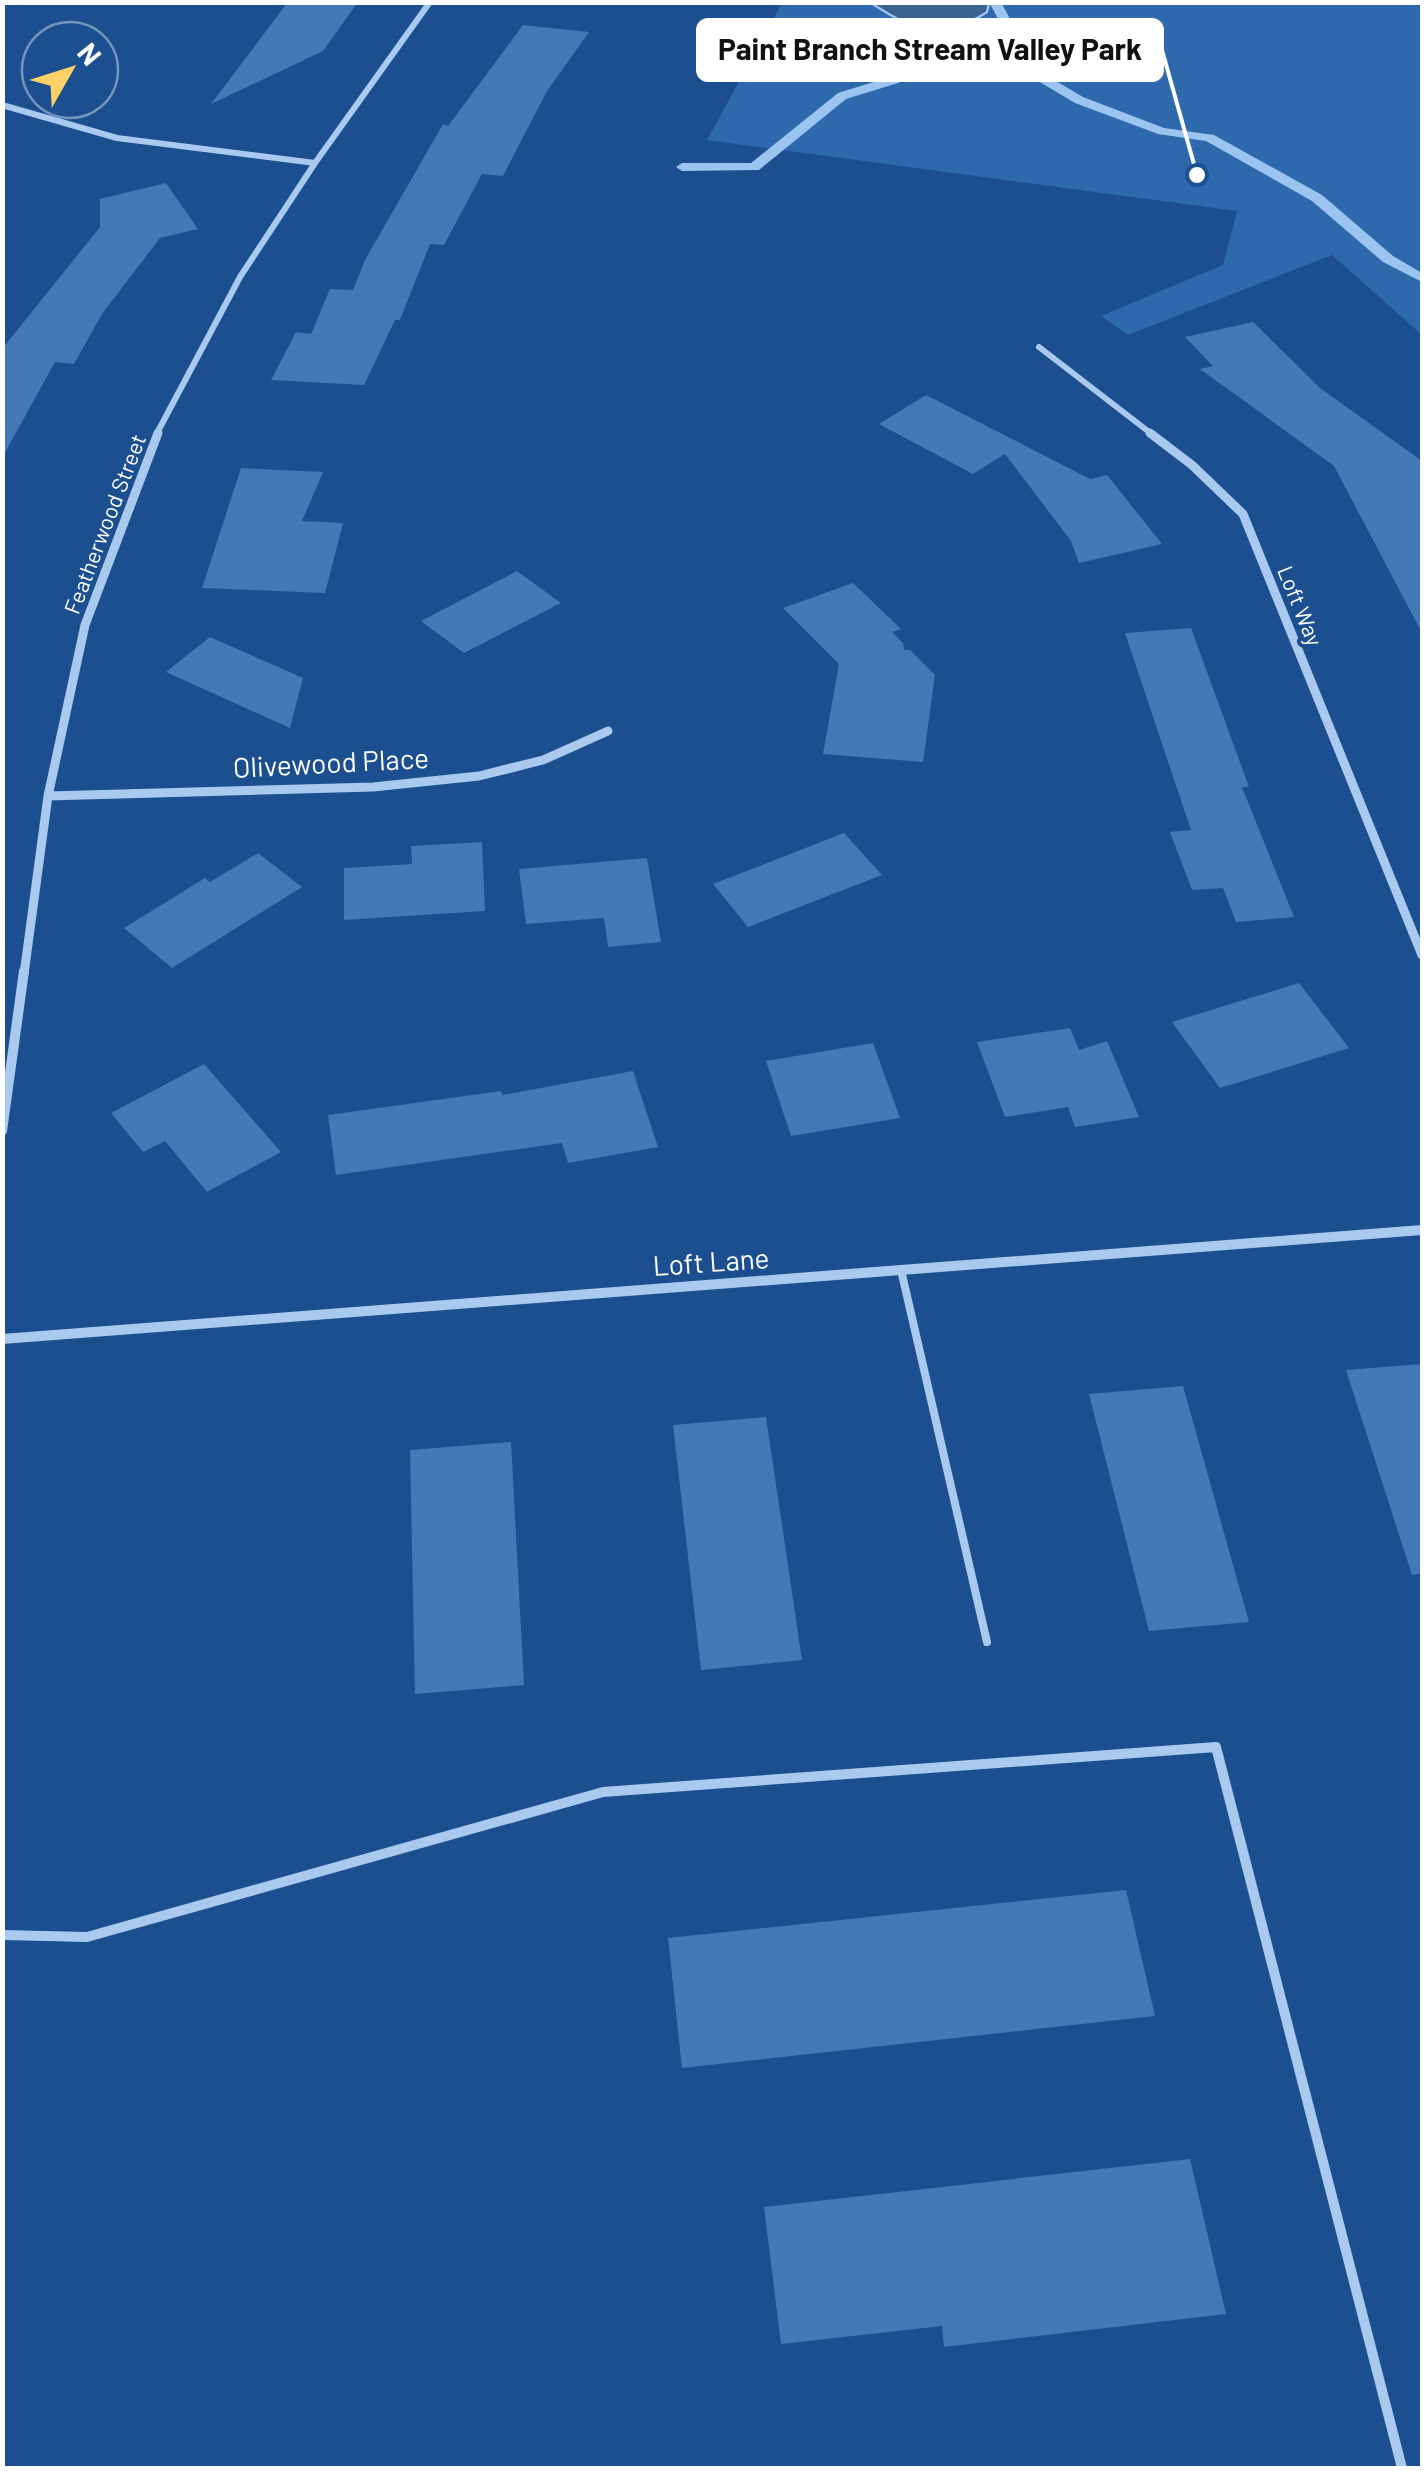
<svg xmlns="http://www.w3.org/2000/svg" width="1425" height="2471" viewBox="0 0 1425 2471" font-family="Barlow,sans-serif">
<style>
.green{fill:#2e69ad}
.water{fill:#3c6290;stroke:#9cc4f0;stroke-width:2.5}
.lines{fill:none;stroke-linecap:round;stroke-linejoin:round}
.stream{fill:#9cc4f0;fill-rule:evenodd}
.building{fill:#4478b7}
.service-far1{stroke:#a9c9ee;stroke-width:8}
.service{stroke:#a9c9ee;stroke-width:10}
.minor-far2{stroke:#a9c9ee;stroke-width:6}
.minor-far1{stroke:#a9c9ee;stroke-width:9}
.minor{stroke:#a9c9ee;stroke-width:10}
.labels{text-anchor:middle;stroke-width:8;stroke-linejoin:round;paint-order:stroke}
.far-street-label{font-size:22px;fill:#fff;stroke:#1b4f8f}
.street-label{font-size:28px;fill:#fff;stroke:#1b4f8f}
.leader{fill:none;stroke:#fff;stroke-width:4}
.callout-dot{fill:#fff;stroke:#1b4f8f;stroke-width:4}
.callout{fill:#fff;stroke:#fff;stroke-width:4}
.callout-label{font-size:30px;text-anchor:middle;font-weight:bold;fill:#111}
</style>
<rect width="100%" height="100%" fill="#1b4f8f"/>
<path class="green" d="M782 3H1422V335L1332 255 1128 335 1101 316 1223 265 1237 211 707 140Z"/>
<path class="water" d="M871 3H989L987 12C939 43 918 33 871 3Z"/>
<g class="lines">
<path class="stream" d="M989 2H1001L1037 70 1083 97 1164 128 1214 135 1322 195 1393 256 1422 273V282L1383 262 1312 201 1206 141 1158 134 1075 103 1028 75Z
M932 31 942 34 930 64 898 83 846 99 759 170 682 171 676 167 682 163H751L838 93 890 77 921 59Z"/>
</g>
<path class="building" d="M288 2H358L323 51 211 104Z
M523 25 589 32 547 91 503 176 482 174 444 245 430 244 400 320H395L364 385 271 380 296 332 311 334 330 289 353 290 365 260 443 124 448 126Z
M166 183 198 229 160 238 102 314 74 364 55 362 2 458V349L100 227V199Z
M1253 322 1320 388 1422 461V633L1334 466 1200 369 1213 366 1185 337Z
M926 395 1090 479 1107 475 1162 544 1079 563 1071 541 1005 454 973 474 879 424Z
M241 468 323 472 302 521 343 523 325 593 202 588Z
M517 571 561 603 464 653 421 621Z
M853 583 901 629 892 632 903 643 904 650H910L935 675 923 762 823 754 839 664 783 608Z
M1191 628 1249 787H1242L1294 917 1236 922 1223 888 1192 890 1170 832 1191 830 1125 633Z
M210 637 303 678 290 728 166 672Z
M844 833 882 875 748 927 713 884Z
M482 842 485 911 344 920V868L412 864 411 846Z
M258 853 302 887 172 968 124 928 205 878 210 882Z
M647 858 661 942 608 947 604 918 526 924 519 869Z
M1299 983 1349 1048 1220 1088 1172 1022Z
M1070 1028 1079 1050 1107 1041 1139 1117 1075 1127 1068 1107 1005 1117 977 1042Z
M873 1043 900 1118 791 1136 766 1061Z
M204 1064 281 1152 207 1192 165 1141 143 1152 111 1113Z
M633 1071 658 1147 568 1163 562 1143 336 1175 328 1115 501 1091 502 1095Z
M1422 1364V1573L1412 1575 1346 1370Z
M1183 1386 1249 1622 1149 1631 1089 1394Z
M766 1417 802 1660 701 1670 673 1425Z
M511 1442 524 1685 415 1694 410 1450Z
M1126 1890 1155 2016 682 2068 668 1938Z
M1190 2159 1226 2314 944 2347 942 2326 781 2344 764 2207Z"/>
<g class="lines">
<path class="service-far1" d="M901 1270 987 1642"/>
<path class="service" d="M2 1935 87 1937 603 1792 1216 1747 1402 2468"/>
<path class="minor-far2" d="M2 105 117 138 315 163
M1039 347 1153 435
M156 435 240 277 315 163 430 2"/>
<path class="minor-far1" d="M1150 433 1192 465 1243 514 1422 955
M48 796 373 787 479 776 543 760 608 731
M24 974 48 796 85 625 158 433"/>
<path class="minor" d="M2 1131 24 971
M2 1339 1422 1230"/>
</g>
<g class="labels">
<g class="far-street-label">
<text transform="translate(105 524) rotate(-69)" y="8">Featherwood Street</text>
<text transform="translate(1300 606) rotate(68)" y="8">Loft Way</text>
</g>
<g class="street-label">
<text transform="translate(331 763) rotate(-3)" y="10">Olivewood Place</text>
<text transform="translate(711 1262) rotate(-4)" y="10">Loft Lane</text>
</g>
</g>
<path class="leader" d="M1197 175L1162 50"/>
<circle class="callout-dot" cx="1197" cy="175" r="10"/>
<rect class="callout" x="698" y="20" width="464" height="60" rx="10"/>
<g class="callout-label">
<text x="930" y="60">Paint Branch Stream Valley Park</text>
</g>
<rect width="1425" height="2471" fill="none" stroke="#ffffff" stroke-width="10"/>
<g transform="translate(70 70) rotate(51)"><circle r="48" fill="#1b4f8f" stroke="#7695bc" stroke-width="2.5"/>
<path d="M0-8L18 38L0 25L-18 38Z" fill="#ffd166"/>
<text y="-15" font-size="28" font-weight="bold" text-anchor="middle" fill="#ffffff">N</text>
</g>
</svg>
